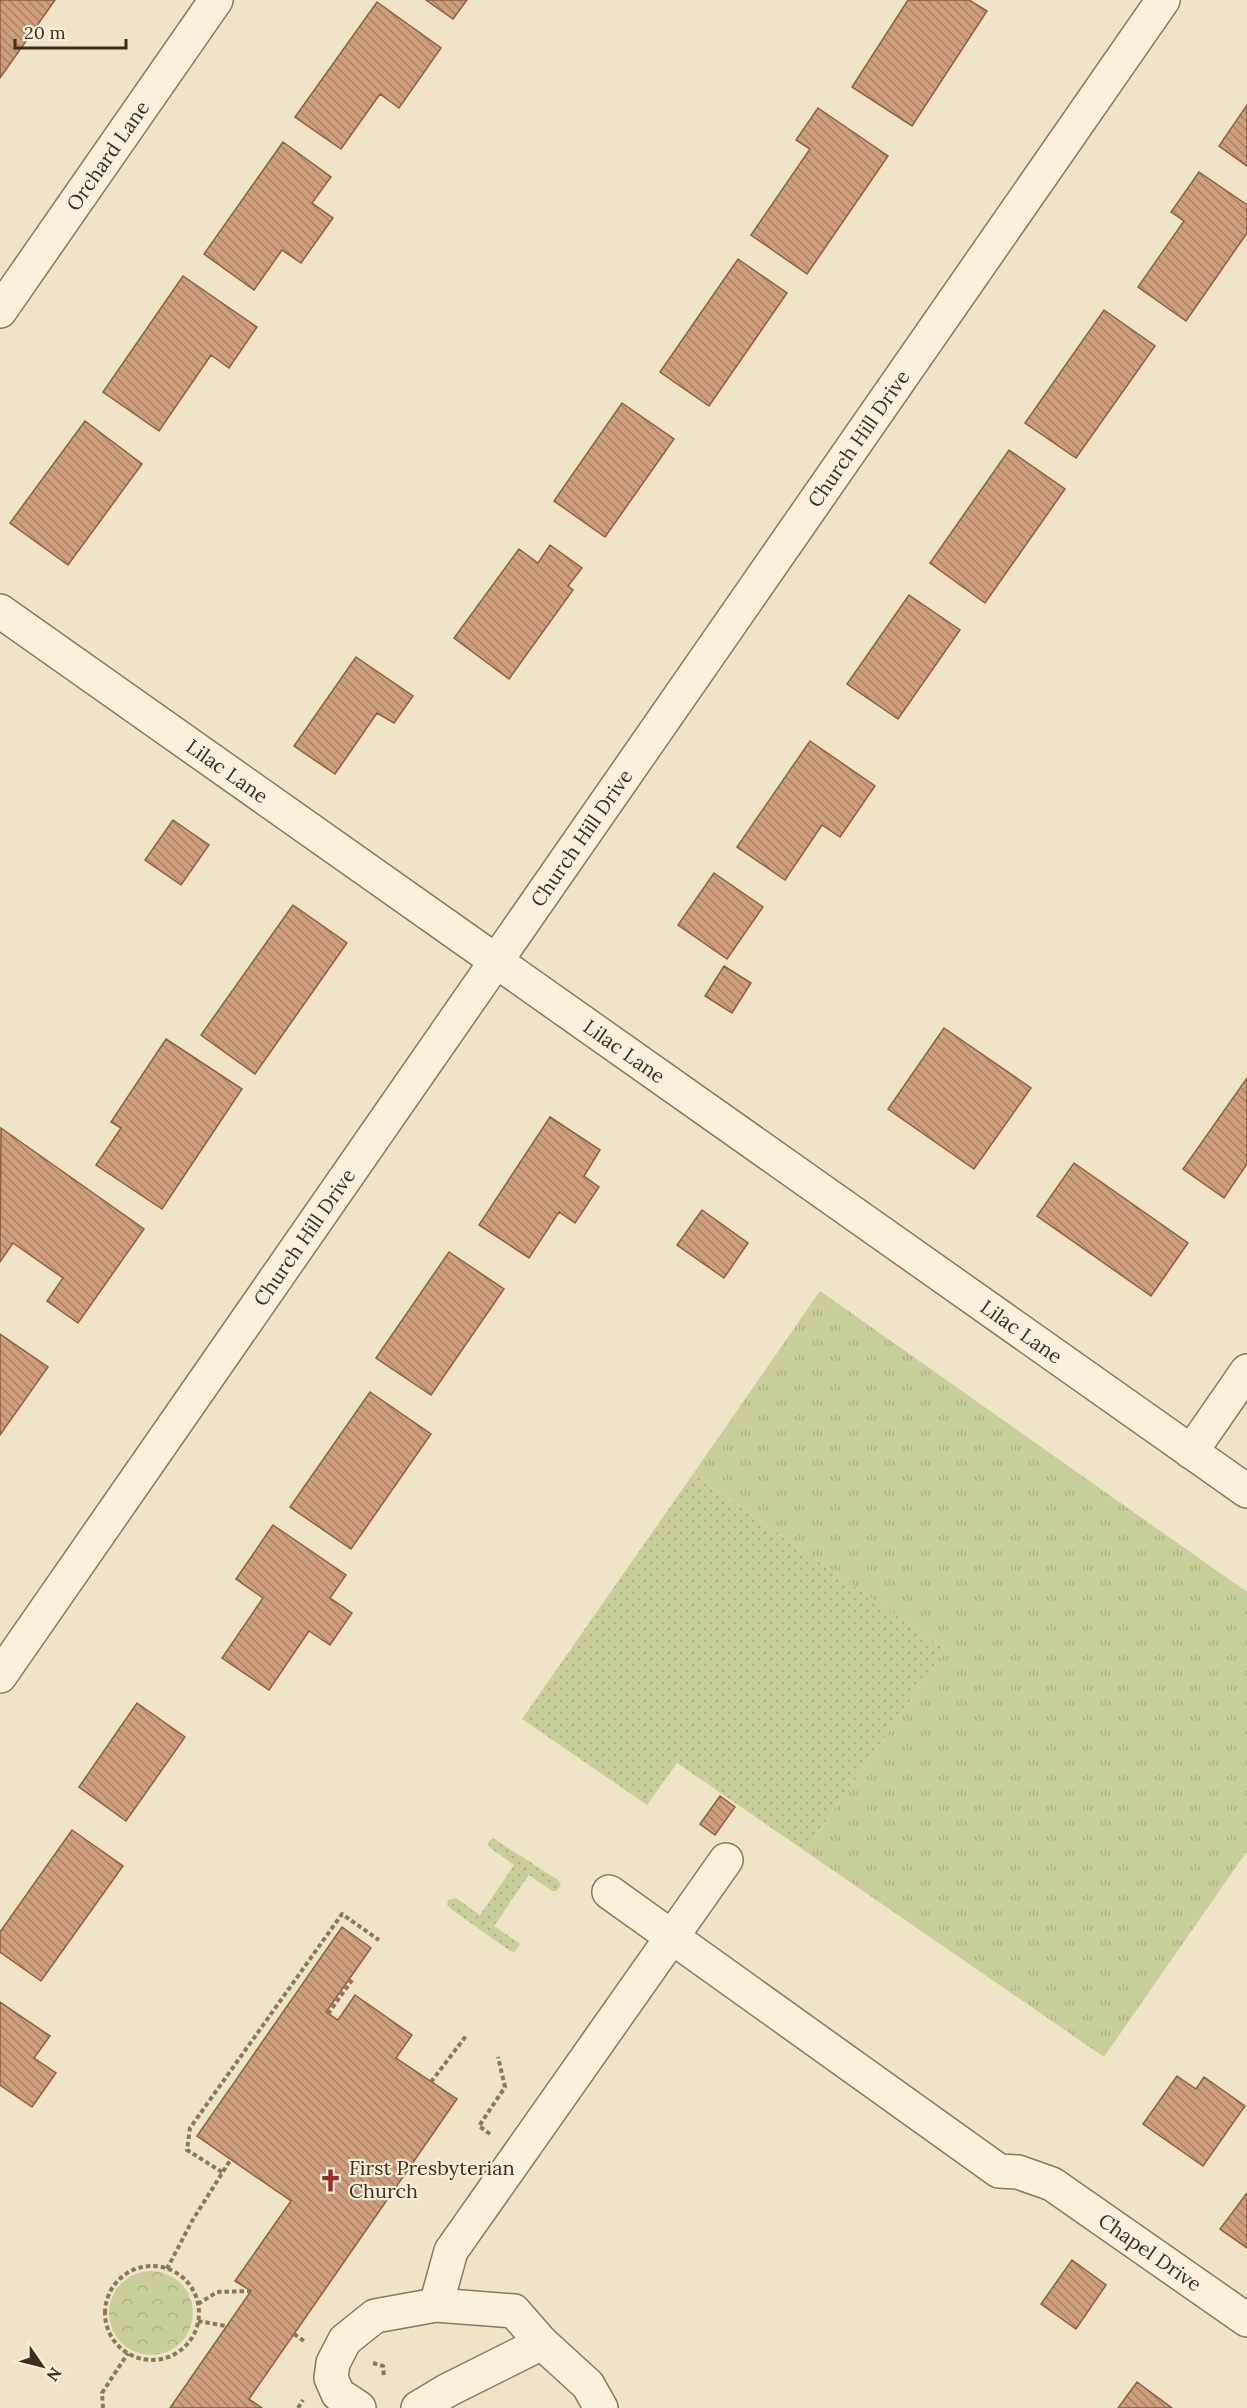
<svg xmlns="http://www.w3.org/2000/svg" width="1247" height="2408" viewBox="0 0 1247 2408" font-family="Lora,serif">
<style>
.grass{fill:url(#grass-tufts)}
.park{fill:url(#park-crowns)}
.garden{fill:url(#garden-dots)}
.building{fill:url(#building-back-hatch);stroke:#8d5f41;stroke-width:1.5}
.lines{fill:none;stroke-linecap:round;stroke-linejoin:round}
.minor-casing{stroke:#8d765c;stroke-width:36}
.path{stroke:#8d765c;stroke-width:4;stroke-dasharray:4.5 3;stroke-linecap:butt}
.minor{stroke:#faf1dc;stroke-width:33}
.labels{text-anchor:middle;stroke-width:4.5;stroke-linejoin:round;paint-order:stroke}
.street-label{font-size:20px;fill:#3d2e20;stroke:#f7eed8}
.poi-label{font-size:20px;fill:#3d2e20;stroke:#f7eed8;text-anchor:start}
</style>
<defs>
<pattern id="grass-tufts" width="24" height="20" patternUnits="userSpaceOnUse" patternTransform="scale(1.5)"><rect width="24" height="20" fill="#c9cf9b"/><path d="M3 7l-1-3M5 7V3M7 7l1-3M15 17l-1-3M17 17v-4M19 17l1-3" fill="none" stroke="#aeb285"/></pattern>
<pattern id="park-crowns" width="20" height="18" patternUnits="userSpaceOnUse" patternTransform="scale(1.5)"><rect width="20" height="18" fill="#c9cf9b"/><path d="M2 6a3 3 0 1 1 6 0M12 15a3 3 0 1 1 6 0" fill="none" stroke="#aeb285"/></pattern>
<pattern id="garden-dots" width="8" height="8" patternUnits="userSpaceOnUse" patternTransform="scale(1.5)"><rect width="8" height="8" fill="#c9cf9b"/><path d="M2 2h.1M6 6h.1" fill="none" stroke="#aeb285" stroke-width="1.8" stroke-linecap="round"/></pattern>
<pattern id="building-back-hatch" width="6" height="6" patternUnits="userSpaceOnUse" patternTransform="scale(1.5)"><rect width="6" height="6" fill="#cf9f7d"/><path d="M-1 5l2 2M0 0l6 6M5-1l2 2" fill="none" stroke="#a98266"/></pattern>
</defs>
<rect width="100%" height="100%" fill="#f0e4c8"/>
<path class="grass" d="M820 1291 1247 1592V1851L1104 2057 805 1851 946 1650 693 1474Z"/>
<path class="park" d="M109 2313a42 42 0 1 1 84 0a42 42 0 1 1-84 0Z"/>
<path class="garden" d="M693 1474 946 1650 805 1851 677 1763 647 1805 522 1719Z
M493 1838 558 1880 561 1885 557 1891H552L529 1875 494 1926 520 1944 515 1952 510 1951 451 1909 447 1905 448 1900 456 1898 480 1915 514 1865 489 1847 488 1842Z"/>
<path class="building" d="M0 0H55L0 78Z
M426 0H467L453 19Z
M908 0H969L987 11 912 126 852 87Z
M377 2 441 48 399 108 380 94 341 149 295 117Z
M1247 105V166L1219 146Z
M818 108 888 156 807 274 751 235 810 149 796 140Z
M283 142 331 177 312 203 333 218 301 263 282 250 254 290 204 254Z
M1199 172 1247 205V233L1186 321 1138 287 1184 221 1171 212Z
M738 259 787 293 709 406 660 372Z
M183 276 257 327 229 368 211 355 159 431 103 392Z
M1104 310 1155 346 1076 458 1025 423Z
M622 403 674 439 605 537 554 501Z
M85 421 142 464 68 565 10 523Z
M1009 450 1065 489 985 603 930 563Z
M550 545 582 568 568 586 573 590 509 679 454 638 519 549 538 563Z
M909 595 960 630 898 719 847 684Z
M356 657 413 696 394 723 377 713 335 774 294 746Z
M810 741 875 786 840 837 822 825 785 880 737 847Z
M173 820 209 845 181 885 145 860Z
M714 873 763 907 727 959 678 925Z
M293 905 347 943 255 1074 201 1035Z
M724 966 751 983 732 1013 705 996Z
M944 1028 1031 1088 974 1169 888 1109Z
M166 1039 242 1089 162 1209 96 1165 121 1128 111 1122Z
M1247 1078V1164L1224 1198 1183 1169Z
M550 1117 600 1150 584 1176 599 1187 575 1223 559 1212 529 1258 479 1225Z
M1 1128 144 1229 78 1323 47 1301 63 1278 13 1243 0 1262Z
M1074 1163 1188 1243 1151 1296 1037 1216Z
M702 1210 748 1243 724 1278 677 1245Z
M449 1252 504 1289 431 1395 376 1358Z
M0 1334 48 1367 0 1435Z
M370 1392 431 1434 351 1549 290 1507Z
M273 1525 346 1575 330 1598 352 1613 330 1645 309 1631 269 1690 222 1658 263 1598 236 1579Z
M137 1703 185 1737 126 1821 79 1787Z
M720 1796 735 1807 715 1835 700 1824Z
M72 1830 123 1866 41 1981 0 1952V1932Z
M342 1927 371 1948 326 2012 338 2020 355 1995 412 2035 396 2058 457 2099 249 2399 262 2408H170L251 2291 235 2281 291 2201 197 2136Z
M0 2002 50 2036 34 2058 56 2073 32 2107 0 2085Z
M1177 2076 1196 2089 1204 2077 1245 2106 1203 2166 1143 2124Z
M1247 2193V2248L1220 2229Z
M1072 2260 1106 2285 1076 2329 1041 2304Z
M1137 2382 1172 2408H1118Z"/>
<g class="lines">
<defs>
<g id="minor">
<path id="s1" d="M0 311 216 0"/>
<path id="s2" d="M0 611 1247 1491"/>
<path d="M1191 1452 1247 1371"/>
<path id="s3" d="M0 1676 1163 0"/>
<path id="s4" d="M609 1892 999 2171 1018 2172 1052 2184 1247 2320"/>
<path d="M436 2305 451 2251 726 1860"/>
<path d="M359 2408 338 2394 331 2378 333 2363 345 2340 375 2316 436 2305 514 2311 542 2343 588 2385 601 2408"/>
<path d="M418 2408 448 2390 542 2343"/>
</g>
</defs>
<use href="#minor" class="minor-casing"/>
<path class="path" d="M328 2014 352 1980
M431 2082 466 2036
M490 2134 479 2126 505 2087 498 2057
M222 2172 187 2150 190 2128 342 1914 379 1940
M105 2313a47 47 0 1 1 94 0a47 47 0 1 1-94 0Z
M167 2269 192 2221 231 2159
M198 2304 217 2292 251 2291
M198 2321 226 2326
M294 2334 304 2341
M373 2363 383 2366 384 2377
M103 2408 102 2393 128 2353
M298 2408 303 2400"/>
<use href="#minor" class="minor"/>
</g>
<defs>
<symbol id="church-bare" viewBox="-9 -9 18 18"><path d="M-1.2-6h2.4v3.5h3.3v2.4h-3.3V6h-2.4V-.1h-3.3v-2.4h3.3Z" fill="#9e2a2b" stroke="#f7eed8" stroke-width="2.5" paint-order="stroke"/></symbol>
</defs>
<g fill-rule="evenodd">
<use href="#church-bare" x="314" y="2164" width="33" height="33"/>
</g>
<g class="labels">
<g class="street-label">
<text dy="7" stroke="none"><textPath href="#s1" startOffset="189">Orchard Lane</textPath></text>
<text dy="7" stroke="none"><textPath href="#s3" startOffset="1506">Church Hill Drive</textPath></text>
<text dy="7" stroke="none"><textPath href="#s2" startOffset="278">Lilac Lane</textPath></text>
<text dy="7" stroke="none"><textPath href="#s3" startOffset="1020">Church Hill Drive</textPath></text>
<text dy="7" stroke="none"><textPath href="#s2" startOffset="764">Lilac Lane</textPath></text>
<text dy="7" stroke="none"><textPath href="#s3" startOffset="534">Church Hill Drive</textPath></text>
<text dy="7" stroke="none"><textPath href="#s2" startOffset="1250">Lilac Lane</textPath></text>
<text dy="7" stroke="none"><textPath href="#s4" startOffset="654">Chapel Drive</textPath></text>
</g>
<g class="poi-label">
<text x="349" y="2175">First Presbyterian<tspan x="349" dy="23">Church</tspan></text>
</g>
</g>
<g transform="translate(42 2366) rotate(125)" stroke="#f7eed8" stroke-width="4.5" paint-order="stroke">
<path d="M0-4.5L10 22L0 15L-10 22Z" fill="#3d2e20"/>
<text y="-9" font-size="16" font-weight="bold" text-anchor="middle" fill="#3d2e20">N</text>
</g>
<path d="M15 39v9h111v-9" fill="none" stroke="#3d2e20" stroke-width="3"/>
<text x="24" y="39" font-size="18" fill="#3d2e20" stroke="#f7eed8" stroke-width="4.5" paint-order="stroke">20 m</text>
</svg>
